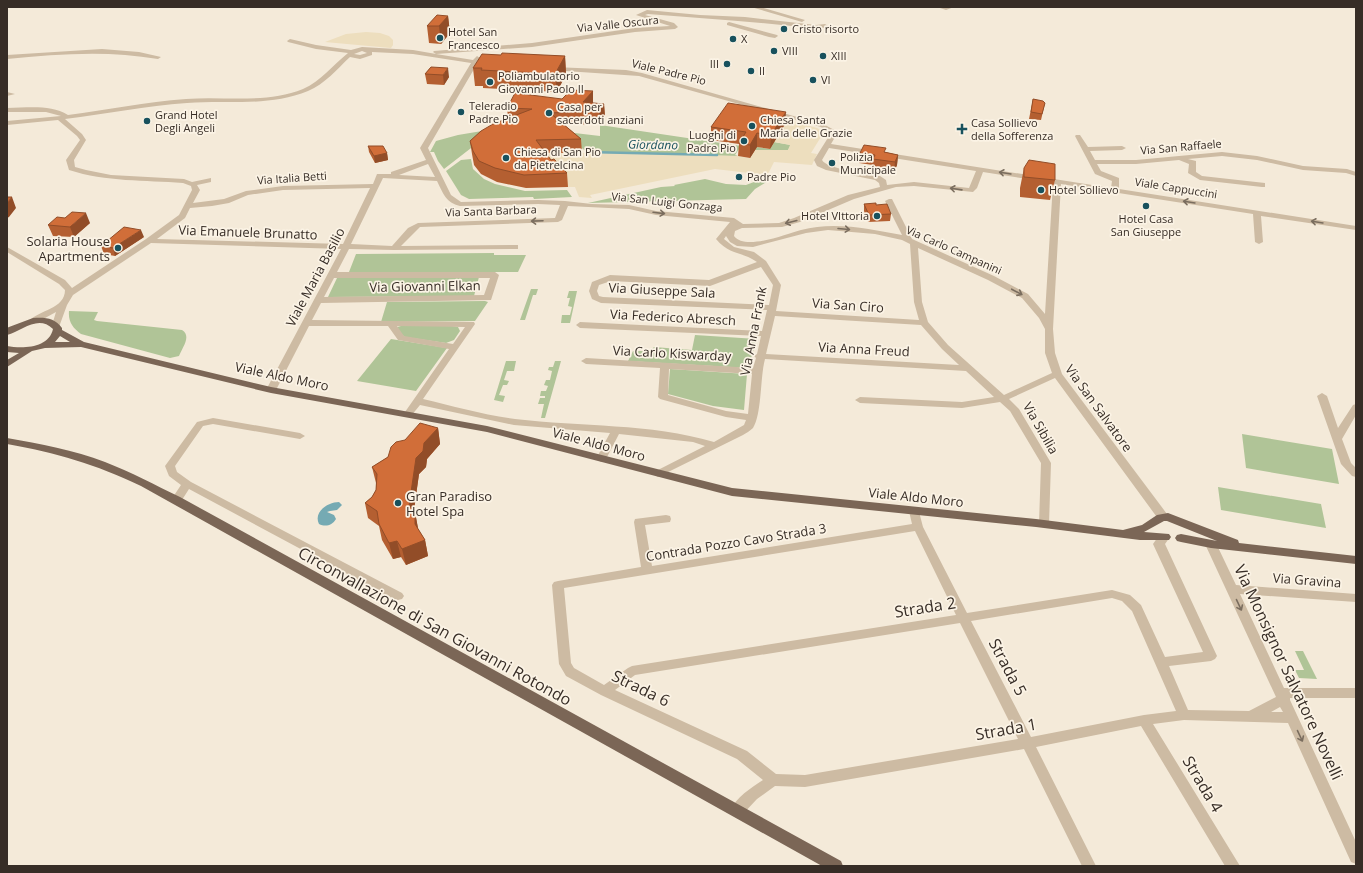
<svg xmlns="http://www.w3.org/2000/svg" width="1363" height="873" viewBox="0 0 1363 873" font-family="'Open Sans',sans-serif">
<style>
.green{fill:#b0c497}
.plaza{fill:#eddebe}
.water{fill:#75aab3}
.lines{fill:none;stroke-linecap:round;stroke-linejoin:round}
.stream{stroke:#75aab3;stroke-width:2.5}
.minor{fill:#cdbba3;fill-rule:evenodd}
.major{fill:#7b6656;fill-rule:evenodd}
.wall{fill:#b45f31}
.shaded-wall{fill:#924d28}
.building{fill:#d16e39;stroke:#924d28}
.oneway{stroke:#7a6d5e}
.poi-dot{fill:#18515d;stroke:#fbf3e5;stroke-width:1.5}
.labels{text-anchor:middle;stroke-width:3.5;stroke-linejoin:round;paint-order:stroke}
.far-street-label{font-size:11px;fill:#372d26;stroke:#fbf3e5}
.far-poi-label{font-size:11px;fill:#372d26;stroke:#fbf3e5;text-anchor:start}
.far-water-label{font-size:12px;font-style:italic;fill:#18515d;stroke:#fbf3e5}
.street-label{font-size:13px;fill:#372d26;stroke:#fbf3e5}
.poi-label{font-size:13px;fill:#372d26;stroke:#fbf3e5;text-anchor:end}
.near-street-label{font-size:16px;fill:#372d26;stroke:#fbf3e5}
</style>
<rect width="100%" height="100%" fill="#f4ead9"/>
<path class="green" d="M600 125 741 146 735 155 738 156 588 153 563 133 566 132 600 136Z
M488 130 484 138 444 169 438 161 434 152H430L436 141 458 135Z
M774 142 791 145 788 150H755L757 147 770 149Z
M471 159 473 169 484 179 495 184 525 191 567 190 572 197 534 199 533 197 469 199 461 195 446 171 461 160Z
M767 177 773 178 755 189 746 199 588 203 661 187 675 186 674 185 705 179 726 184 746 185Z
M494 253V255H526L518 272H349L356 254Z
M479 277 474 296 328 297 337 278Z
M531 289H538L536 295H533L525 320H520Z
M569 291H577L570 323H561L562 315H570L572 307 568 306 570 298H567Z
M485 301 488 302 475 321 381 322 387 302Z
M69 311 98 312 94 320 97 321 182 330C192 336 182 348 179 356L170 358 81 334C73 328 68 322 69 311Z
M401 326H452L458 327 460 331 454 340 446 343 405 337 401 334 397 327Z
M695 335 757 339 748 368 628 361 633 351H650L654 347 692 350Z
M391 339 447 348 416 391 357 381Z
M506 361H516L514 371H507L504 380 509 381 507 385H503L499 395 505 396 503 402 494 400Z
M555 361H561L545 418H541L544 404H538L540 398H545V396H540L541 391H546L548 386 544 385 546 380H550L552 371 548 370 549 367H553Z
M670 369 747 374 744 410 713 406 668 394Z
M1242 434 1332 449 1339 484 1246 468Z
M1218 487 1321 504 1326 528 1221 510Z
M1295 651H1303L1317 679 1299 678 1295 670H1304Z"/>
<path class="plaza" d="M366 32 380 33 389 36 393 40V45L391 48 325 42 346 34Z
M786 119 817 128 824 132 811 153 817 154 812 165 774 162 769 172 766 175 715 169 590 195 592 198 579 197 575 187H568L539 153H582L738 156 749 158 755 150H788L790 145 774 142 787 121H785Z"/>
<path class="water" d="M339 502 342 505 337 510 330 511 327 512 334 515 336 519C332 526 325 527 319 524 313 512 328 502 339 502Z"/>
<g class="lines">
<path class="stream" d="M588 152 717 155"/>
<path class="minor" d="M751 7H760L805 20 802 22Z
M937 7H954L946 10Z
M647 10 700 15 745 17 816 25 825 24 828 26C819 32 802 27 792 26 744 21 696 18 648 14L645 15 674 23 678 27 675 29 635 32 532 47 436 54 473 60 477 56 480 58 479 61 492 64 489 66 477 64 428 148 451 195 461 202 538 200 565 201 592 204 629 205 656 211 734 218 743 224 779 223 794 218 848 195 880 187 879 183 875 180 826 170 817 166 814 160 831 133 821 127 639 76 551 70V68L553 67 626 70 642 73 825 125 838 132 831 144 1111 188 1112 181 1095 174 1075 136 1076 135H1080L1088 147 1122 146 1126 148 1122 150 1090 151 1095 160H1136L1222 152 1257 156 1303 166 1347 169 1356 172V176L1346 173 1303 170 1257 160 1222 156 1188 159 1196 161V172L1202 176 1265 183V187H1262L1200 180 1188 173 1189 164 1179 160 1136 164H1097L1101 171 1119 178V189L1356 226V230L1261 216 1263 242 1259 244 1255 242 1253 214 1061 184 1053 329 1055 353 1062 374 1167 514 1168 517 1167 520H1159L1055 378 1009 399 1019 409 1051 463 1049 524 1048 527H1040L1039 524 1041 463 1010 411 1000 402 962 408 860 403 855 400 860 397 962 402 994 397 966 371 765 359C760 377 762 414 753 428 750 431 746 433 743 435L658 477 653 474 654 472 705 446 693 442 619 434 606 459 601 462 596 459 610 433 514 425 420 405 411 416H405L403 414 405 412 449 349 398 340 388 326H309L276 390 274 392H268L266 390 341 249 151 243 73 295 67 305 59 327 56 328 52 325 56 312 36 323 33 324 29 321C39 310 65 309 65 290L59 284 7 252V247L65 280 72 288 146 239 179 215 192 190 191 186 183 183C145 180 106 182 69 170L66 160 80 140 77 136 58 120 7 125V121L61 116 46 112H7V108C27 108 50 104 68 115 107 110 146 102 186 99 224 96 266 104 303 89 321 81 333 65 348 53L316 49 288 42 287 41 290 39 316 45 351 50 362 47 413 50 436 54 433 52 434 51 532 43 635 28 670 26 636 15ZM362 51 367 53 360 55 354 54ZM372 52 413 54 471 63 420 148 426 160 391 172V174H377L373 184 283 186 246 191 224 199 193 203 200 190 197 185 211 182V178L192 182 184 179 111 175 86 170 75 167 74 160 86 140 82 134 65 119C106 114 146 106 187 103 227 100 269 107 308 91 325 84 337 69 350 57L360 59 372 55ZM829 148 976 171 969 188 914 182 887 185 886 180 880 176C868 174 827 169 822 160ZM428 164 435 177 399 175ZM983 172 1053 183 1045 314 1028 294 994 276 912 239 892 199H889L885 201 902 235C870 229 834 221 801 230 786 234 745 251 734 236L735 231 742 228 782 227 800 222 854 199 896 187 914 186 973 192 977 188ZM383 178 437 181C443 193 446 203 460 206L538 204 560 205 555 218 418 223 408 228 392 246 351 244ZM370 188 343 244 157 239 185 218 190 208 212 206 229 203 248 195 283 190ZM568 206 629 209 656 215 730 222 716 239C729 255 741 251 757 262L709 280 610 275 592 282 589 291 592 299 601 303 767 310 762 331 580 322 576 325 580 328 761 336 757 354 754 356 756 358 753 368 586 358 581 361 586 364 660 368 658 397 660 399 726 417 746 420 744 425 714 442C650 423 581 427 515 419 484 415 453 406 423 399L475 324 474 322 312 320 321 303 491 300 499 275 495 272H337L349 249 394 250 518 249V245H515L401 246 420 227 558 222 562 220ZM828 230 875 234 902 240 910 244 914 302 919 320 776 311 781 285 766 261 754 252 734 247 724 239 726 236 730 242 737 246 753 247 806 233ZM918 248 988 280 1022 298 1039 318 1045 329V353L1052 373 1004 395 948 345 928 322 922 302ZM761 267 773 285 769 305 603 297 599 296 597 291 599 285 611 281 710 286ZM334 278H490L484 295 324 297ZM775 316 921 325 942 349 959 365 766 354ZM397 326 465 327 453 344 404 336ZM669 369 752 374 748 414 726 411 668 395Z
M729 22 777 35 778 36 775 38 769 37 727 25V23Z
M102 49 139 52 161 57 158 59C107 50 58 54 7 59V55Z
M7 92 15 94 7 96Z
M1322 393 1327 396 1338 428 1353 405 1356 404V415L1342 439 1351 463 1356 468V477L1352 476 1341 464 1317 396Z
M213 418 300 433 305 436 300 439 213 424 203 426 175 466 177 472 191 482 402 593 404 596 402 599 398 600 394 599 189 489 180 503H172L171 500 181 485 169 476 165 466 197 422Z
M914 507 918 508 923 527 967 613 1112 590 1130 595 1141 605 1165 657 1203 652 1153 544 1160 534H1168L1170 537 1165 544 1217 656 1215 659 1211 661 1169 666 1188 710 1249 711 1276 697 1205 544 1207 541H1215L1236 585 1356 594V602L1240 594 1284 688H1356V698H1290V700L1356 842V864L1351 862 1288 723 1184 720 1153 724 1240 866H1225L1141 726 1036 747 1096 866H1082L1024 749 805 787 775 786 757 799 742 815 737 817 732 815 730 811C736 797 751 788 763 780L737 759 601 695 566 676 559 664 552 585 554 582 558 581 641 567 634 522 635 519 666 515 670 516 671 519 670 522 645 525 652 566 912 524 909 511 910 508ZM915 531 956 615 632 666 628 668 604 685 574 668 571 663 564 588ZM1112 598 1122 601 1132 611 1176 711 1144 715 1031 737 971 621ZM960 623 1018 739 805 775 776 774 747 751 615 690 635 675ZM1280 707 1283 712H1271Z"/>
<path class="major" d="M33 318C45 317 55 318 62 328V330L84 342 271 387 487 426 732 488 1036 519 1123 530 1142 525 1157 515 1168 513 1238 540 1239 543 1356 556V564L1211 548 1181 542 1177 541 1175 538 1177 535 1181 534 1217 541 1167 521H1164L1144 532 1169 534 1171 537 1169 540H1140L1036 527 732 496 487 432 271 393 81 347 45 348 32 351 7 367V360L19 353 7 352V346C23 349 49 348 53 329 38 314 22 331 7 335V328L9 327ZM60 336 70 342H55Z
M7 438C40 444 74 450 105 462 131 472 155 485 180 497L841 861 843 866H822L141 486C95 464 57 453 7 444Z"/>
</g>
<path class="wall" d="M448 16 450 33 441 44 429 43 427 26Z
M501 55 565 56 566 74 557 92 483 88V86H475L473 68Z
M431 67 449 77 444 85 427 84 425 74Z
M593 91V103L604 104 605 117 599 124 564 125 581 139 582 153H546L551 160 567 173 568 187 526 188 497 182 481 174 474 165 472 154 470 141 508 118 507 108 562 99Z
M1033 99 1045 103 1041 120 1029 119Z
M785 124 770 149 757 147 750 158 738 156 739 144 711 140V127Z
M368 146 387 153 388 160 375 163 369 152Z
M885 152 898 155 897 165 894 172 872 169 873 165 859 163 860 153Z
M1024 168 1055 180 1050 200 1020 197V188Z
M864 204 876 205 891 214 890 221 868 222 864 211Z
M90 223 74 237 53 236 48 225Z
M144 237 115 256 104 254 101 246Z
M438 428 440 444 427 459 426 467 419 474 414 511 415 512 418 529 425 540 428 556 406 565 401 557 393 559 382 540 379 526 368 518 365 503 372 497 376 490V483L372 467 388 457 405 440Z"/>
<path class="shaded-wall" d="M448 16 450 33 441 44 439 26Z
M565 56 566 74 557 92 555 74Z
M448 68 449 77 444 85 443 75Z
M593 91V104L583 102Z
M604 104 605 117 599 124V111Z
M786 112 785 124 770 149 771 135Z
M757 133V147L750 158V145Z
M387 153 388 160 375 163 374 156Z
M898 155 897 165 894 172 895 162Z
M12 197 16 208 9 217 7 218V203Z
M86 213 90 223 74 237 70 227Z
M141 230 144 237 115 256 113 248Z
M438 428 440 444 427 459 426 467 419 474 412 522 409 506 416 458 424 443Z
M415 512 418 528V540L415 524Z
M425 540 428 556 406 565 402 549Z
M397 541 401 557 393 559 389 543Z"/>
<path class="building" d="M437 15 448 16 439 26H427Z
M502 53 565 56 555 74 481 70 482 68H473L482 54 501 55Z
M431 67 448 68 443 75 425 74Z
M571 90 593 91 583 102 604 104 599 111 550 113 581 139 536 140 551 160 554 159 567 173 524 175 495 168 479 161 473 151 470 141 481 131 493 124 532 109 507 108 515 93 562 99Z
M1033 99 1043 101 1045 103 1042 114 1031 112Z
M728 103 786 112 771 135 757 133 750 145 739 143 746 132 711 127Z
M864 145 886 148 884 152 898 155 895 162 873 159 875 155 860 153Z
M368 146H383L387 153 374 156Z
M1029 160 1055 164V180L1024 177V168Z
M7 197H12L7 203Z
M876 203V205L887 204 891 214 869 215 864 204Z
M72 212 86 213 70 227 48 225 57 217 65 218Z
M124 227 141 230 113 248 101 246Z
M420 423 438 428 424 443 423 451 416 458 409 506 415 512V524L425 540 402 549 397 541 389 543 379 524 377 511 365 503 372 497 376 490 377 474 372 467 388 457 391 447 396 442 405 440Z"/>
<defs><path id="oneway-shaft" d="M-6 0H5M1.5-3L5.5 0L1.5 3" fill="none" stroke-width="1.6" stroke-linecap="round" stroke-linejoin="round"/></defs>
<g class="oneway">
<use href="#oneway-shaft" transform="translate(1005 173) rotate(-171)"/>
<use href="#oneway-shaft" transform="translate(956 189) rotate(-172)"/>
<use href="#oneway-shaft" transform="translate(1189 202) rotate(-171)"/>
<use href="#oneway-shaft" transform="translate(659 213) rotate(7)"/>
<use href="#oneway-shaft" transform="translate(537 221) rotate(178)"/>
<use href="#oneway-shaft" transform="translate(791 222) rotate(166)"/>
<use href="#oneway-shaft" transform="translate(1317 222) rotate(-171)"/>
<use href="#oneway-shaft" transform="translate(844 229) rotate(5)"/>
<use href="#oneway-shaft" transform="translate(1017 292) rotate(28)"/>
<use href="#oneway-shaft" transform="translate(1239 605) rotate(65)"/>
<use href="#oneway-shaft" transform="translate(1300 736) rotate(65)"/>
</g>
<g class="poi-dot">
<circle cx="784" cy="29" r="4"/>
<circle cx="440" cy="38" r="4"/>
<circle cx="733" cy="39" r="4"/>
<circle cx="774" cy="51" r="4"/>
<circle cx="823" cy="56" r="4"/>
<circle cx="727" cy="64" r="4"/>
<circle cx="751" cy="71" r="4"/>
<circle cx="813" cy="80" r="4"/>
<circle cx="490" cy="82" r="4"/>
<circle cx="461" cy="112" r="4"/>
<circle cx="549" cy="113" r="4"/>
<circle cx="147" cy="121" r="4"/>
<circle cx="752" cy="126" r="4"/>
<path d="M960 123h4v4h4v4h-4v4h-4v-4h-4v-4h4z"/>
<circle cx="744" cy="141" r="4"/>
<circle cx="506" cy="158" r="4"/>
<circle cx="832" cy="163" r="4"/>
<circle cx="739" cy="177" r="4"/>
<circle cx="1041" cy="190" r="4"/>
<circle cx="1146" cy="206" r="4"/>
<circle cx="877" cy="216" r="4"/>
<circle cx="118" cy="248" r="4"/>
<circle cx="398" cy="503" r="4"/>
</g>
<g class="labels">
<g class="far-street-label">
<text transform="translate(618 24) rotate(-6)" y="4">Via Valle Oscura</text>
<text transform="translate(669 72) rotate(14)" y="4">Viale Padre Pio</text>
<text transform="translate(1181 147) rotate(-5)" y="4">Via San Raffaele</text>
<text transform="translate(292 178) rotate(-4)" y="4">Via Italia Betti</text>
<text transform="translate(1176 188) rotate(9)" y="4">Viale Cappuccini</text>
<text transform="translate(667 202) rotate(6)" y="4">Via San Luigi Gonzaga</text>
<text transform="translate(491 211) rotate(-2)" y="4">Via Santa Barbara</text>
<text transform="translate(954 250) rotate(24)" y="4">Via Carlo Campanini</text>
</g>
<g class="far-poi-label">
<text x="792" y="33">Cristo risorto</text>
<text x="448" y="36">Hotel San<tspan x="448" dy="13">Francesco</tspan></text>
<text x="741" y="43">X</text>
<text x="782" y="55">VIII</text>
<text x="831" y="60">XIII</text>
<text x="719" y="68" text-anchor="end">III</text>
<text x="759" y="75">II</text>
<text x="498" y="80">Poliambulatorio<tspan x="498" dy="13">Giovanni Paolo II</tspan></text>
<text x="821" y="84">VI</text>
<text x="469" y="110">Teleradio<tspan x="469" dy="13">Padre Pio</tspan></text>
<text x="557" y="111">Casa per<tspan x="557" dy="13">sacerdoti anziani</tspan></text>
<text x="155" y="119">Grand Hotel<tspan x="155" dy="13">Degli Angeli</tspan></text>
<text x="760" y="124">Chiesa Santa<tspan x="760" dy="13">Maria delle Grazie</tspan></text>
<text x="971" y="127">Casa Sollievo<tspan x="971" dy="13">della Sofferenza</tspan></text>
<text x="736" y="139" text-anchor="end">Luoghi di<tspan x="736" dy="13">Padre Pio</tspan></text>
<text x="514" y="156">Chiesa di San Pio<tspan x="514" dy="13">da Pietrelcina</tspan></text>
<text x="840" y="161">Polizia<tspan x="840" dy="13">Municipale</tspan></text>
<text x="747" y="181">Padre Pio</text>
<text x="1049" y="194">Hotel Sollievo</text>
<text x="869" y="220" text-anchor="end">Hotel VIttoria</text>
<text x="1146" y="223" text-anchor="middle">Hotel Casa<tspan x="1146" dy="13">San Giuseppe</tspan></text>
</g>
<g class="far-water-label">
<text transform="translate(653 145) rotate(1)" y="4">Giordano</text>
</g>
<g class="street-label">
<text transform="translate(248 232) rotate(2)" y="5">Via Emanuele Brunatto</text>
<text transform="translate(315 277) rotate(-62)" y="5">Viale Maria Basilio</text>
<text transform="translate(425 286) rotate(-1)" y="5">Via Giovanni Elkan</text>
<text transform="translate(662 290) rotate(3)" y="5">Via Giuseppe Sala</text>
<text transform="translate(848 305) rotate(4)" y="5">Via San Ciro</text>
<text transform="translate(673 317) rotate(3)" y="5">Via Federico Abresch</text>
<text transform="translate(753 331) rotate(-79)" y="5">Via Anna Frank</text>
<text transform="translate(864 349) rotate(3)" y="5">Via Anna Freud</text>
<text transform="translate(672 353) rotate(3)" y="5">Via Carlo Kiswarday</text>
<text transform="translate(282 376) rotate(12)" y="5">Viale Aldo Moro</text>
<text transform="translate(1099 408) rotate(54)" y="5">Via San Salvatore</text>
<text transform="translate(1041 428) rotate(60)" y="5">Via Sibilia</text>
<text transform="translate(599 444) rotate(15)" y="5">Viale Aldo Moro</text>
<text transform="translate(916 497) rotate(6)" y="5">Viale Aldo Moro</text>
<text transform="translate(736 542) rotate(-9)" y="5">Contrada Pozzo Cavo Strada 3</text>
<text transform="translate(1307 580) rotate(4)" y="5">Via Gravina</text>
</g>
<g class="poi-label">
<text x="110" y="246">Solaria House<tspan x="110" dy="15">Apartments</tspan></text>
<text x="406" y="501" text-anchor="start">Gran Paradiso<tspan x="406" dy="15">Hotel Spa</tspan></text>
</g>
<g class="near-street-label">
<text transform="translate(925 607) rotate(-9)" y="6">Strada 2</text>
<text transform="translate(435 626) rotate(29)" y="6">Circonvallazione di San Giovanni Rotondo</text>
<text transform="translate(1008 667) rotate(62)" y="6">Strada 5</text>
<text transform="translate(1289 672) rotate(65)" y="6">Via Monsignor Salvatore Novelli</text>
<text transform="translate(641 688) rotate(26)" y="6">Strada 6</text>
<text transform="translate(1006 729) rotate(-10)" y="6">Strada 1</text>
<text transform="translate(1203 784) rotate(59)" y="6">Strada 4</text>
</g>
</g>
<rect width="1363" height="873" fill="none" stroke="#372d26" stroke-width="16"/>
</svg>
